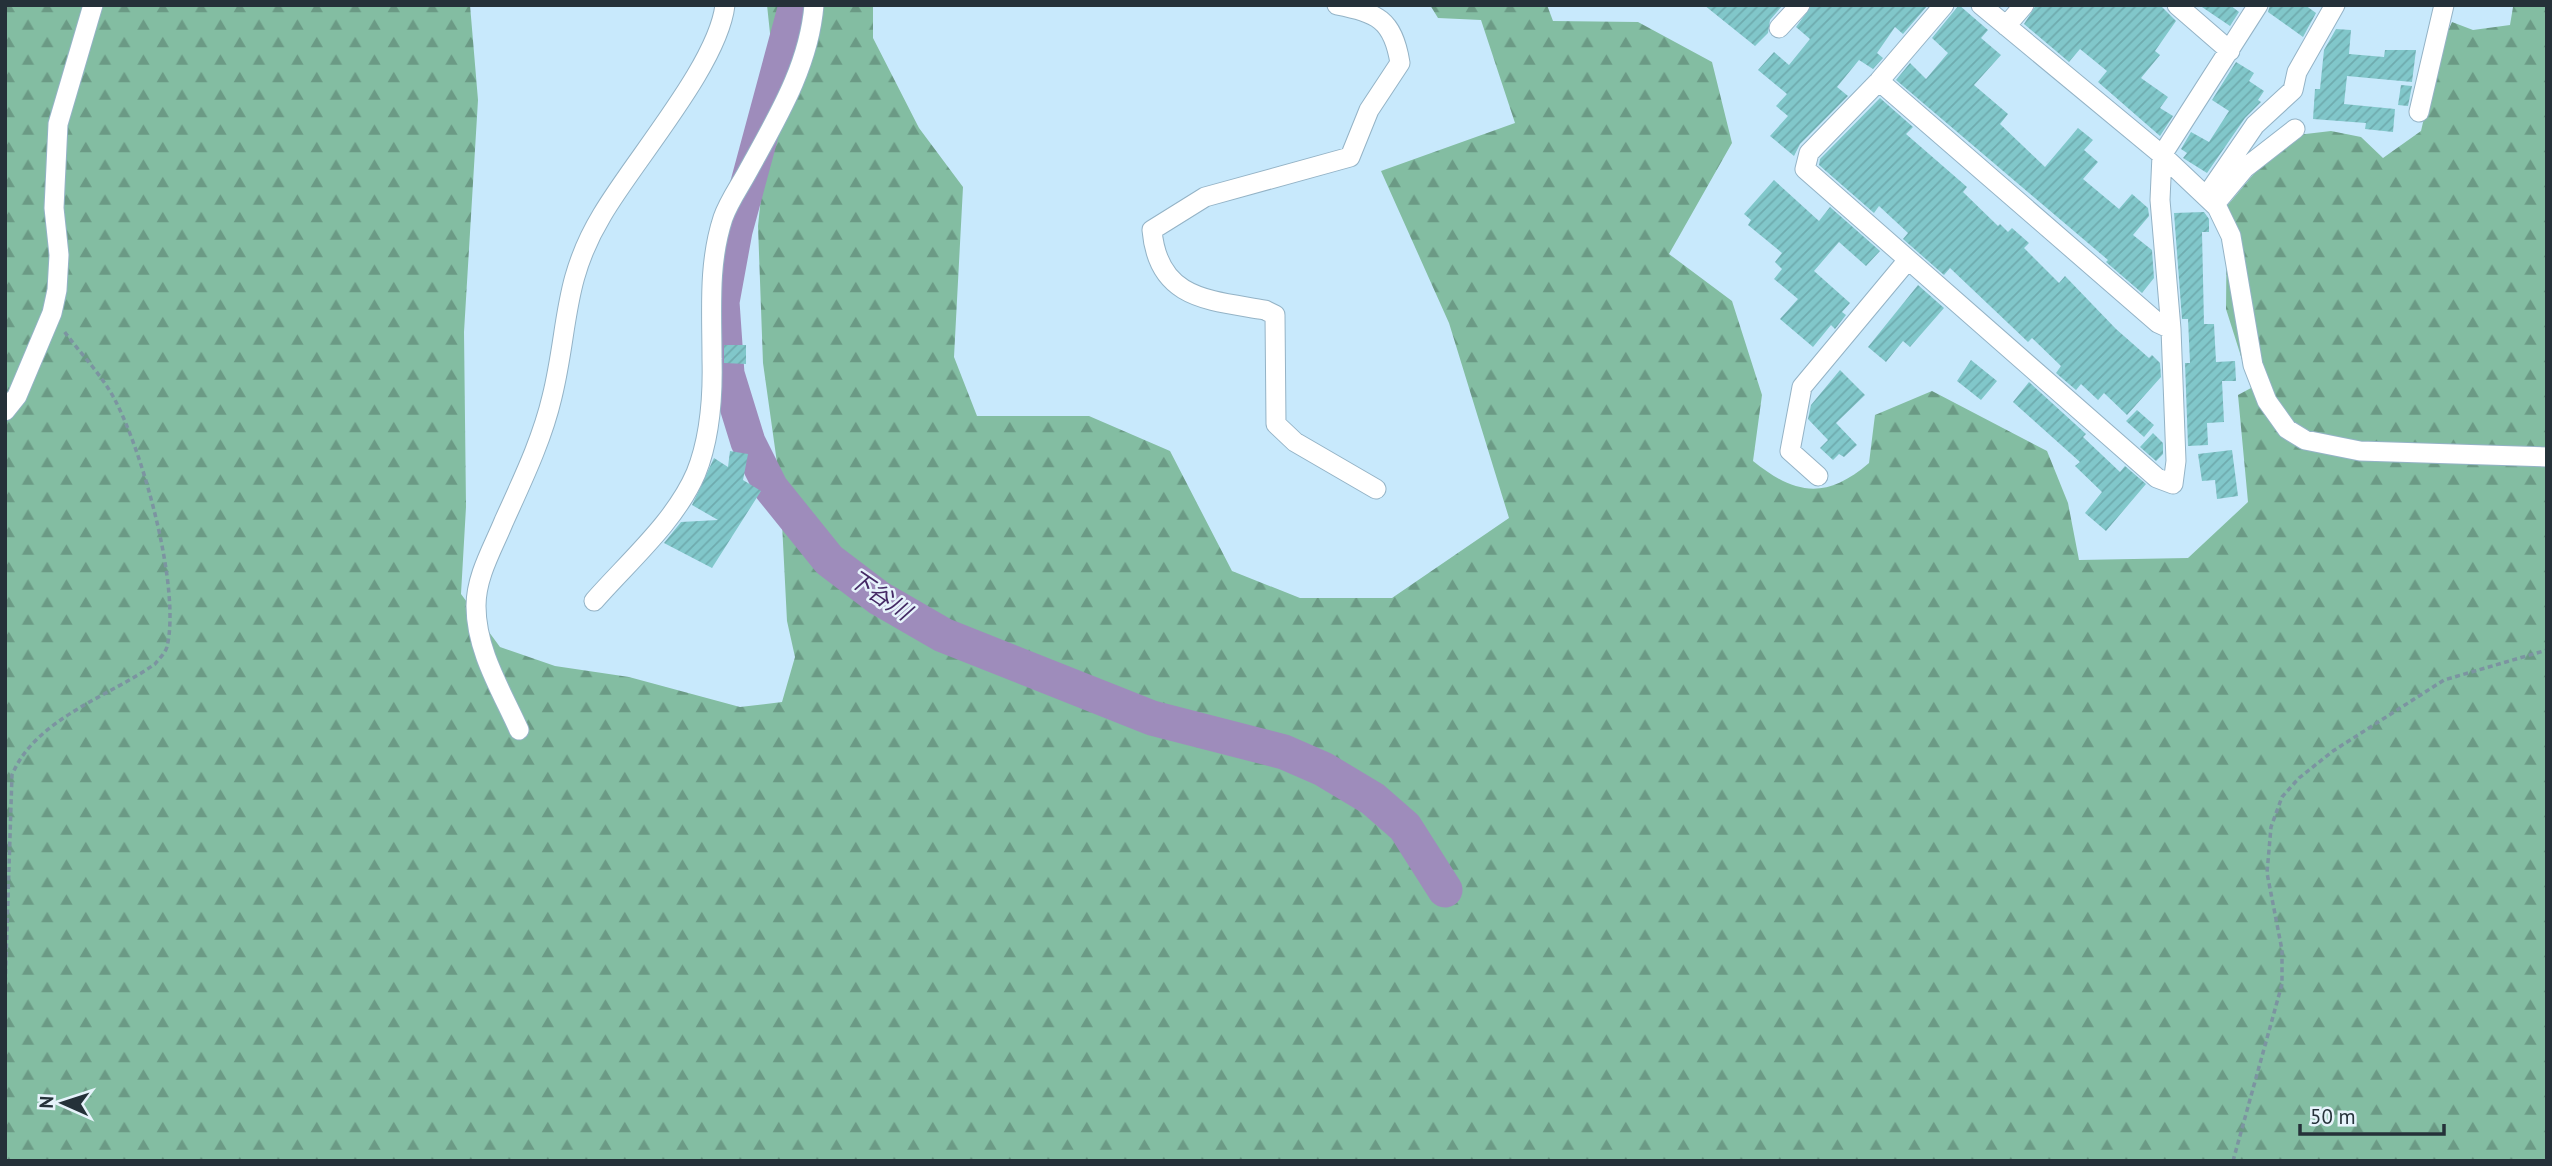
<svg xmlns="http://www.w3.org/2000/svg" width="2552" height="1166" viewBox="0 0 2552 1166" font-family="'PT Sans','Noto Sans JP',sans-serif">
<style>
.forest{fill:url(#forest-firs)}
.lines{fill:none;stroke-linecap:round;stroke-linejoin:round}
.river{stroke:#9e8cbb;stroke-width:35}
.building{fill:url(#building-hatch)}
.minor-casing{stroke:#94b3c6;stroke-width:21}
.path{stroke:#7c94a1;stroke-width:3.5;stroke-dasharray:5 3.5;stroke-linecap:butt}
.minor{stroke:#fff;stroke-width:19}
.labels{text-anchor:middle;stroke-width:5;stroke-linejoin:round;paint-order:stroke}
.water-label{font-size:23px;font-style:italic;fill:#452a65;stroke:#e6f3fb}
</style>
<defs>
<pattern id="forest-firs" width="22" height="20" patternUnits="userSpaceOnUse" patternTransform="scale(1.75)"><rect width="22" height="20" fill="#83bda2"/><path d="M5 1l3.5 6h-7zM16 11l3.5 6h-7z" fill="#6b9a85"/></pattern>
<pattern id="building-hatch" width="6" height="6" patternUnits="userSpaceOnUse" patternTransform="scale(1.75)"><rect width="6" height="6" fill="#81c7ca"/><path d="M-1 1l2-2M0 6l6-6M5 7l2-2" fill="none" stroke="#6fabae"/></pattern>
</defs>
<rect width="100%" height="100%" fill="#c8e9fc"/>
<path class="forest" d="M5 5H470L478 100 464 332 466 507 461 594 500 647 555 666 629 677 740 707 782 702 795 657 787 621 780 484 763 363 758 226 774 71 767 5H873V38L919 128 963 187 954 357 977 416H1089L1170 451 1232 571 1300 598H1392L1509 518 1449 323 1381 171 1515 123 1481 20 1438 18 1430 5H1547L1553 21 1638 22 1712 62 1732 143 1669 254 1732 301 1762 395 1753 461C1795 495 1826 500 1869 463L1875 415 1932 391 2047 451 2068 503 2079 560 2188 558 2248 502 2238 395 2251 388 2226 309 2227 206 2262 164 2297 135 2331 131 2361 137 2383 158 2421 131 2440 49 2452 22 2473 30 2510 25 2513 7 2547 5V1161H5Z"/>
<g class="lines">
<path class="river" d="M796 5 735 231 722 302 727 374 748 442 771 488 829 560 879 598 943 635 1152 718 1284 752 1323 769 1373 799 1405 827 1445 890"/>
</g>
<path class="building" d="M1704 5H1783L1770 20 1768 33 1755 46Z
M1812 5H1928L1903 34 1895 27 1877 53 1883 58 1873 69 1859 60 1837 87 1848 96 1800 144 1794 156 1770 136 1788 116 1776 106 1787 94 1758 70 1774 52 1789 65 1810 39 1796 27Z
M1959 5 1988 30 1981 38 2001 55 1974 85 2008 114 2000 124 2045 167 2078 128 2093 140 2084 150 2098 162 2083 179 2119 209 2132 194 2148 208 2149 216 2133 235 2152 250 2154 278 2142 293 2106 262 2108 260 1896 80 1910 63 1926 79 1948 53 1932 38Z
M2036 5H2160L2176 21 2155 51 2160 55 2141 78 2168 97 2160 108 2173 116 2160 136 2098 82 2107 71 2080 49 2069 62 2024 24Z
M2199 5H2230L2239 12 2230 26Z
M2270 5H2305L2316 13 2303 37 2268 12Z
M2336 29 2351 30 2349 54 2384 57 2385 50H2416L2412 82 2347 76 2344 104 2395 109 2393 132 2365 129 2366 123 2313 119 2315 89H2320L2324 50Z
M2236 62 2254 73 2249 81 2264 91 2258 100 2261 102 2245 118 2207 173 2183 158 2187 153 2181 149 2191 132 2209 142 2229 111 2212 100Z
M2401 85 2412 86 2408 106 2398 105Z
M1880 98 1913 127 1906 134 1967 187 1963 192 1998 226 2000 224 2008 232 2012 228 2029 243 2024 248 2059 283 2065 276 2116 329 2149 358 2152 355 2160 363 2161 377 2127 415 2104 393 2098 400 2081 384 2076 390 2056 373 2061 366 2032 338 2028 342 1950 268 1944 275 1903 239 1908 233 1879 206 1874 213 1819 165 1820 159Z
M1774 180 1819 221 1830 207 1880 251 1866 266 1839 242 1814 271 1850 303 1842 312 1846 315 1835 329 1831 325 1813 347 1780 319 1798 299 1774 279 1782 269 1775 262 1782 253 1748 225 1751 220 1744 214Z
M2204 212 2209 219V232H2202L2204 324H2214L2216 362 2235 361 2236 381H2222L2224 422 2207 423 2208 445 2188 446 2185 363H2190L2188 319H2182L2174 213Z
M1918 285 1944 308 1910 347 1903 341 1886 362 1868 347Z
M724 345H746V364L724 363Z
M1971 360 1997 381 1981 400 1957 381Z
M1840 370 1865 395 1836 423 1857 445 1844 457 1839 454 1833 460 1820 448 1828 440 1808 419 1811 405Z
M2029 382 2086 434 2083 437 2120 472 2125 466 2146 484 2106 531 2085 513 2102 492 2075 466 2080 462 2013 402Z
M2137 410 2154 425 2144 437 2126 421Z
M2153 433 2163 443V454L2156 461 2140 447Z
M2232 450 2238 496 2217 499 2215 480 2202 481 2198 454Z
M730 451 748 454 743 480 761 491 712 568 664 543 681 522 718 520 692 505 714 458 728 467Z"/>
<g class="lines">
<defs>
<path id="minor" d="M1337 5C1377 13 1393 19 1400 63L1369 110 1350 157 1205 197 1152 230C1158 300 1209 300 1265 310L1275 315 1276 424 1295 442 1376 489
M1944 5 1879 81 1809 153 1805 169 2157 478 2173 484 2176 461 2171 329 2160 200 2162 155 2258 5
M1981 5 2162 155 2217 207 2231 236 2253 365 2267 401 2287 429 2305 440 2360 451 2547 457
M2177 5 2230 51
M2006 26 2024 5
M1779 28 1800 5
M1879 81 2158 323 2171 329
M2419 112 2444 5
M2207 195 2255 125 2293 90 2297 72 2335 5
M2215 204 2245 168 2295 129
M5 411 17 396 52 313 57 290 59 255 54 208 58 124 93 5
M1818 476 1790 451 1802 387 1907 261
M594 601C628 562 675 522 696 473 710 438 713 396 712 359 712 310 708 264 723 218 729 201 740 186 748 171 777 118 809 66 814 5
M519 730C501 690 476 650 476 606 476 576 493 548 504 521 522 481 542 440 552 397 569 328 562 281 602 215 634 160 718 65 725 5"/>
</defs>
<use href="#minor" class="minor-casing"/>
<path class="path" d="M5 991 12 775C35 719 108 697 155 664 159 659 165 653 167 647 181 588 143 453 115 400 102 375 80 353 64 331
M2233 1161 2282 984V950L2267 873 2271 827 2282 797 2299 778 2333 751 2444 680 2547 650"/>
<use href="#minor" class="minor"/>
</g>
<g class="labels">
<g class="water-label">
<text transform="translate(880 595) rotate(34)" y="8">下谷川</text>
</g>
</g>
<rect width="2552" height="1166" fill="none" stroke="#253139" stroke-width="14"/>
<g transform="translate(63 1103) rotate(273)" stroke="#e6f3fb" stroke-width="5" paint-order="stroke">
<path d="M0-5L12 26L0 18L-12 26Z" fill="#253139"/>
<text y="-10" font-size="19" font-weight="bold" text-anchor="middle" fill="#253139">N</text>
</g>
<path d="M2300 1124v10h144v-10" fill="none" stroke="#253139" stroke-width="3.5"/>
<text x="2310" y="1124" font-size="21" fill="#253139" stroke="#e6f3fb" stroke-width="5" paint-order="stroke">50 m</text>
</svg>
